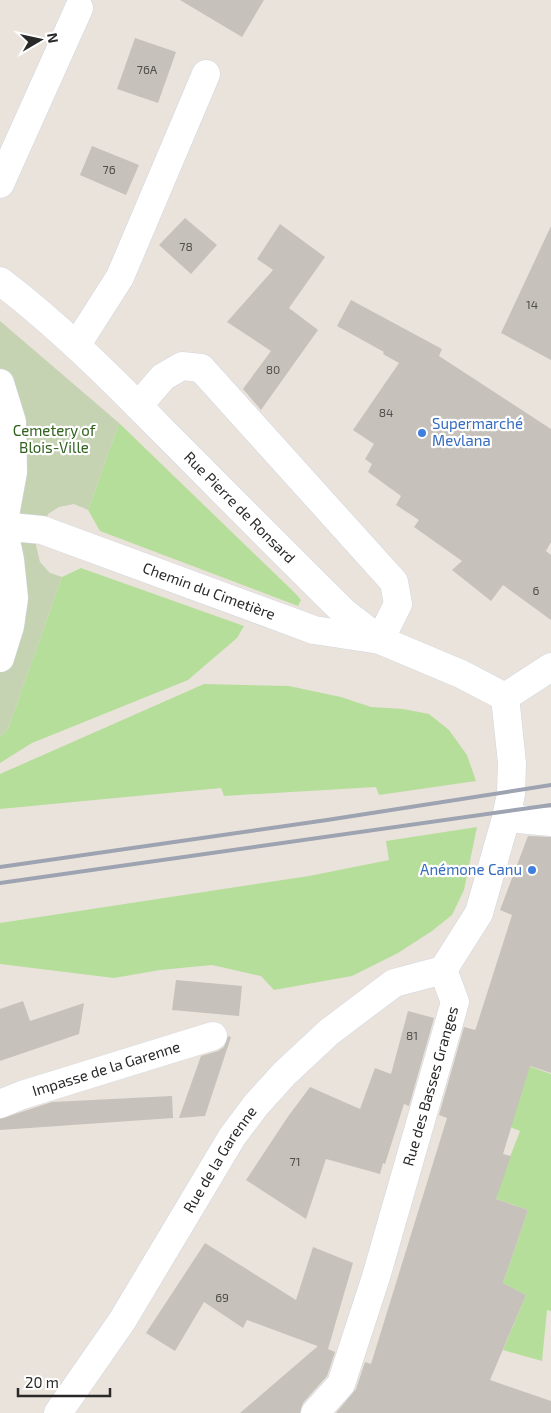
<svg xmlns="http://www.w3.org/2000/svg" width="551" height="1413" viewBox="0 0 551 1413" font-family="'Exo 2',sans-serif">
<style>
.green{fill:#b6de9b}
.cemetery{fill:#c5d3b3}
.building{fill:#c6c1ba}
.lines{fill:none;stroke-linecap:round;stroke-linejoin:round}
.minor-casing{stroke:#d1d5e1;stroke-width:29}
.minor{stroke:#fff;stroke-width:28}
.rail{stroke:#9ea3b2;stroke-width:4}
.shop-dot{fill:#3f7fe0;stroke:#fff;stroke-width:2}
.labels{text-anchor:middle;stroke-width:4.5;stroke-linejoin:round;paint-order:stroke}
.number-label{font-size:12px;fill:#504f4d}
.shop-label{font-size:15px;fill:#366cbe;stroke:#fff;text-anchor:start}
.park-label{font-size:15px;fill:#30611e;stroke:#fff}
.street-label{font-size:15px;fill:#292929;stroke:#fff}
</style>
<rect width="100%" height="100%" fill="#eae3db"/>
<path class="green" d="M119 423 297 595 301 600 298 606 100 531 88 510Z
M81 568 244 626 237 638 188 680 32 743 0 763V737L8 729 62 577Z
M204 684 289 686 341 697 371 707 403 709 429 714 449 730 467 755 476 781 379 795 376 787 224 796 221 788 0 809V774Z
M477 827 464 890 452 915 432 931 398 953 352 976 274 990 261 976 212 965 160 970 114 978 0 964V923L309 876 389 860 386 841Z
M520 1063 551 1074V1311L547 1310 542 1361 503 1350 526 1295 503 1283 528 1210 494 1198 520 1131 510 1127Z"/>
<path class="cemetery" d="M0 321 119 423 88 510 74 504 59 507 48 514 36 545 40 562 50 573 62 577 8 729 0 737Z"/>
<path class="building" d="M180 0H264L242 37Z
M135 38 176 52 158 103 117 89Z
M92 146 139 165 126 195 80 175Z
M185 218 217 245 191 274 159 245Z
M280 224 325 257 289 308 318 330 261 410 243 389 271 351 227 322 273 270 257 259Z
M551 226V360L501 333Z
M351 300 442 349 439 356 551 429V542L546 551 551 555V620L503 585 491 601 452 570 462 561 414 527 419 520 396 505 401 496 368 472 372 464 365 459 374 444 353 430 399 363 383 354 384 352 337 326Z
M528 836 551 837V1073L530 1066 503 1154 511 1156 496 1199 528 1210 503 1283 526 1295 490 1380 551 1401V1413H336L356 1389 365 1362 371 1364 447 1118 439 1115 464 1027 475 1030 476 1028 512 915 500 910Z
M176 980 242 986 239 1016 172 1010Z
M23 1001 30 1021 84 1003 79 1034 0 1061V1009Z
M408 1011 434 1018 409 1106 404 1104 385 1164 383 1163 380 1174 326 1159 306 1219 246 1180 287 1118 310 1087 360 1109 375 1068 391 1074Z
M228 1036 231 1037 205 1116 179 1118 201 1056 218 1051 224 1047Z
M172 1096 173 1118 0 1130V1119L52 1102Z
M205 1243 296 1300 313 1247 353 1263 328 1349 335 1352 327 1376 303 1403 300 1413H240L318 1346 320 1347 247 1320 243 1328 204 1302 175 1351 146 1333Z"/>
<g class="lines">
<defs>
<g id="minor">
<path d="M0 184 79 8"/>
<path id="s1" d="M0 281C58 325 111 378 162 430 223 491 283 552 344 612L380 640 461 674 505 697"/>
<path d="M76 346 120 277 206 74"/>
<path d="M0 383 12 422 13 472 3 526 10 560 14 598 10 626 0 658"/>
<path id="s2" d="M0 526 42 530 314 630 380 640 398 604 394 582 201 368 182 366 163 377 138 406"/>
<path d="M505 697 551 667"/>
<path d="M506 818 551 822"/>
<path d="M443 970 479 913 506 818 511 794 512 763 505 697"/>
<path id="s3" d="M0 1104 22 1095 213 1036"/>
<path id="s4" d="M58 1413 122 1321 232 1137 256 1105 284 1074 329 1032 394 983 443 970"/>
<path id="s5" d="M315 1413 341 1384 376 1277 455 1002 443 970"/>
</g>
</defs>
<use href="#minor" class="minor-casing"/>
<use href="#minor" class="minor"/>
<path class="rail" d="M0 867 327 820 551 785
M0 883 551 805"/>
</g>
<g class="shop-dot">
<circle cx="422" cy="433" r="5"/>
<circle cx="532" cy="870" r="5"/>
</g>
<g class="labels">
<g class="number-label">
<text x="147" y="74">76A</text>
<text x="109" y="174">76</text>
<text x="186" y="251">78</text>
<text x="532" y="309">14</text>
<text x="273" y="374">80</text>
<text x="386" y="417">84</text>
<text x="536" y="595">6</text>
<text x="412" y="1040">81</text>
<text x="295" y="1166">71</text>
<text x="222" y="1302">69</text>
</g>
<g class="shop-label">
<text x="432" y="429">Supermarché<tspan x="432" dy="17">Mevlana</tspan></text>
<text x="522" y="875" text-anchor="end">Anémone Canu</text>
</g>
<g class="park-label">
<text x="54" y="436">Cemetery of<tspan x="54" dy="17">Blois-Ville</tspan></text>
</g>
<g class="street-label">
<text dy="5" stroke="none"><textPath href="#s1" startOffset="330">Rue Pierre de Ronsard</textPath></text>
<text dy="5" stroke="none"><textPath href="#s2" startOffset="220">Chemin du Cimetière</textPath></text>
<text dy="5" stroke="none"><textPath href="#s3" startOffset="112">Impasse de la Garenne</textPath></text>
<text dy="5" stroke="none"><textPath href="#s5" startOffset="350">Rue des Basses Granges</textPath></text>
<text dy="5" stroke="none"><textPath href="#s4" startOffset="301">Rue de la Garenne</textPath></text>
</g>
</g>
<g transform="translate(40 40) rotate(81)" stroke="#ffffff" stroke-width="4" paint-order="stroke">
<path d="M0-4L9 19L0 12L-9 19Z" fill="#292929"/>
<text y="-8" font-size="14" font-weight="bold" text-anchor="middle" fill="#292929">N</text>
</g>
<path d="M18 1388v8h92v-8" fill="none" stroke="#292929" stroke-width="2.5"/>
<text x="25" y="1388" font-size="15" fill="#292929" stroke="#ffffff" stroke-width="4" paint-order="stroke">20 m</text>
</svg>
